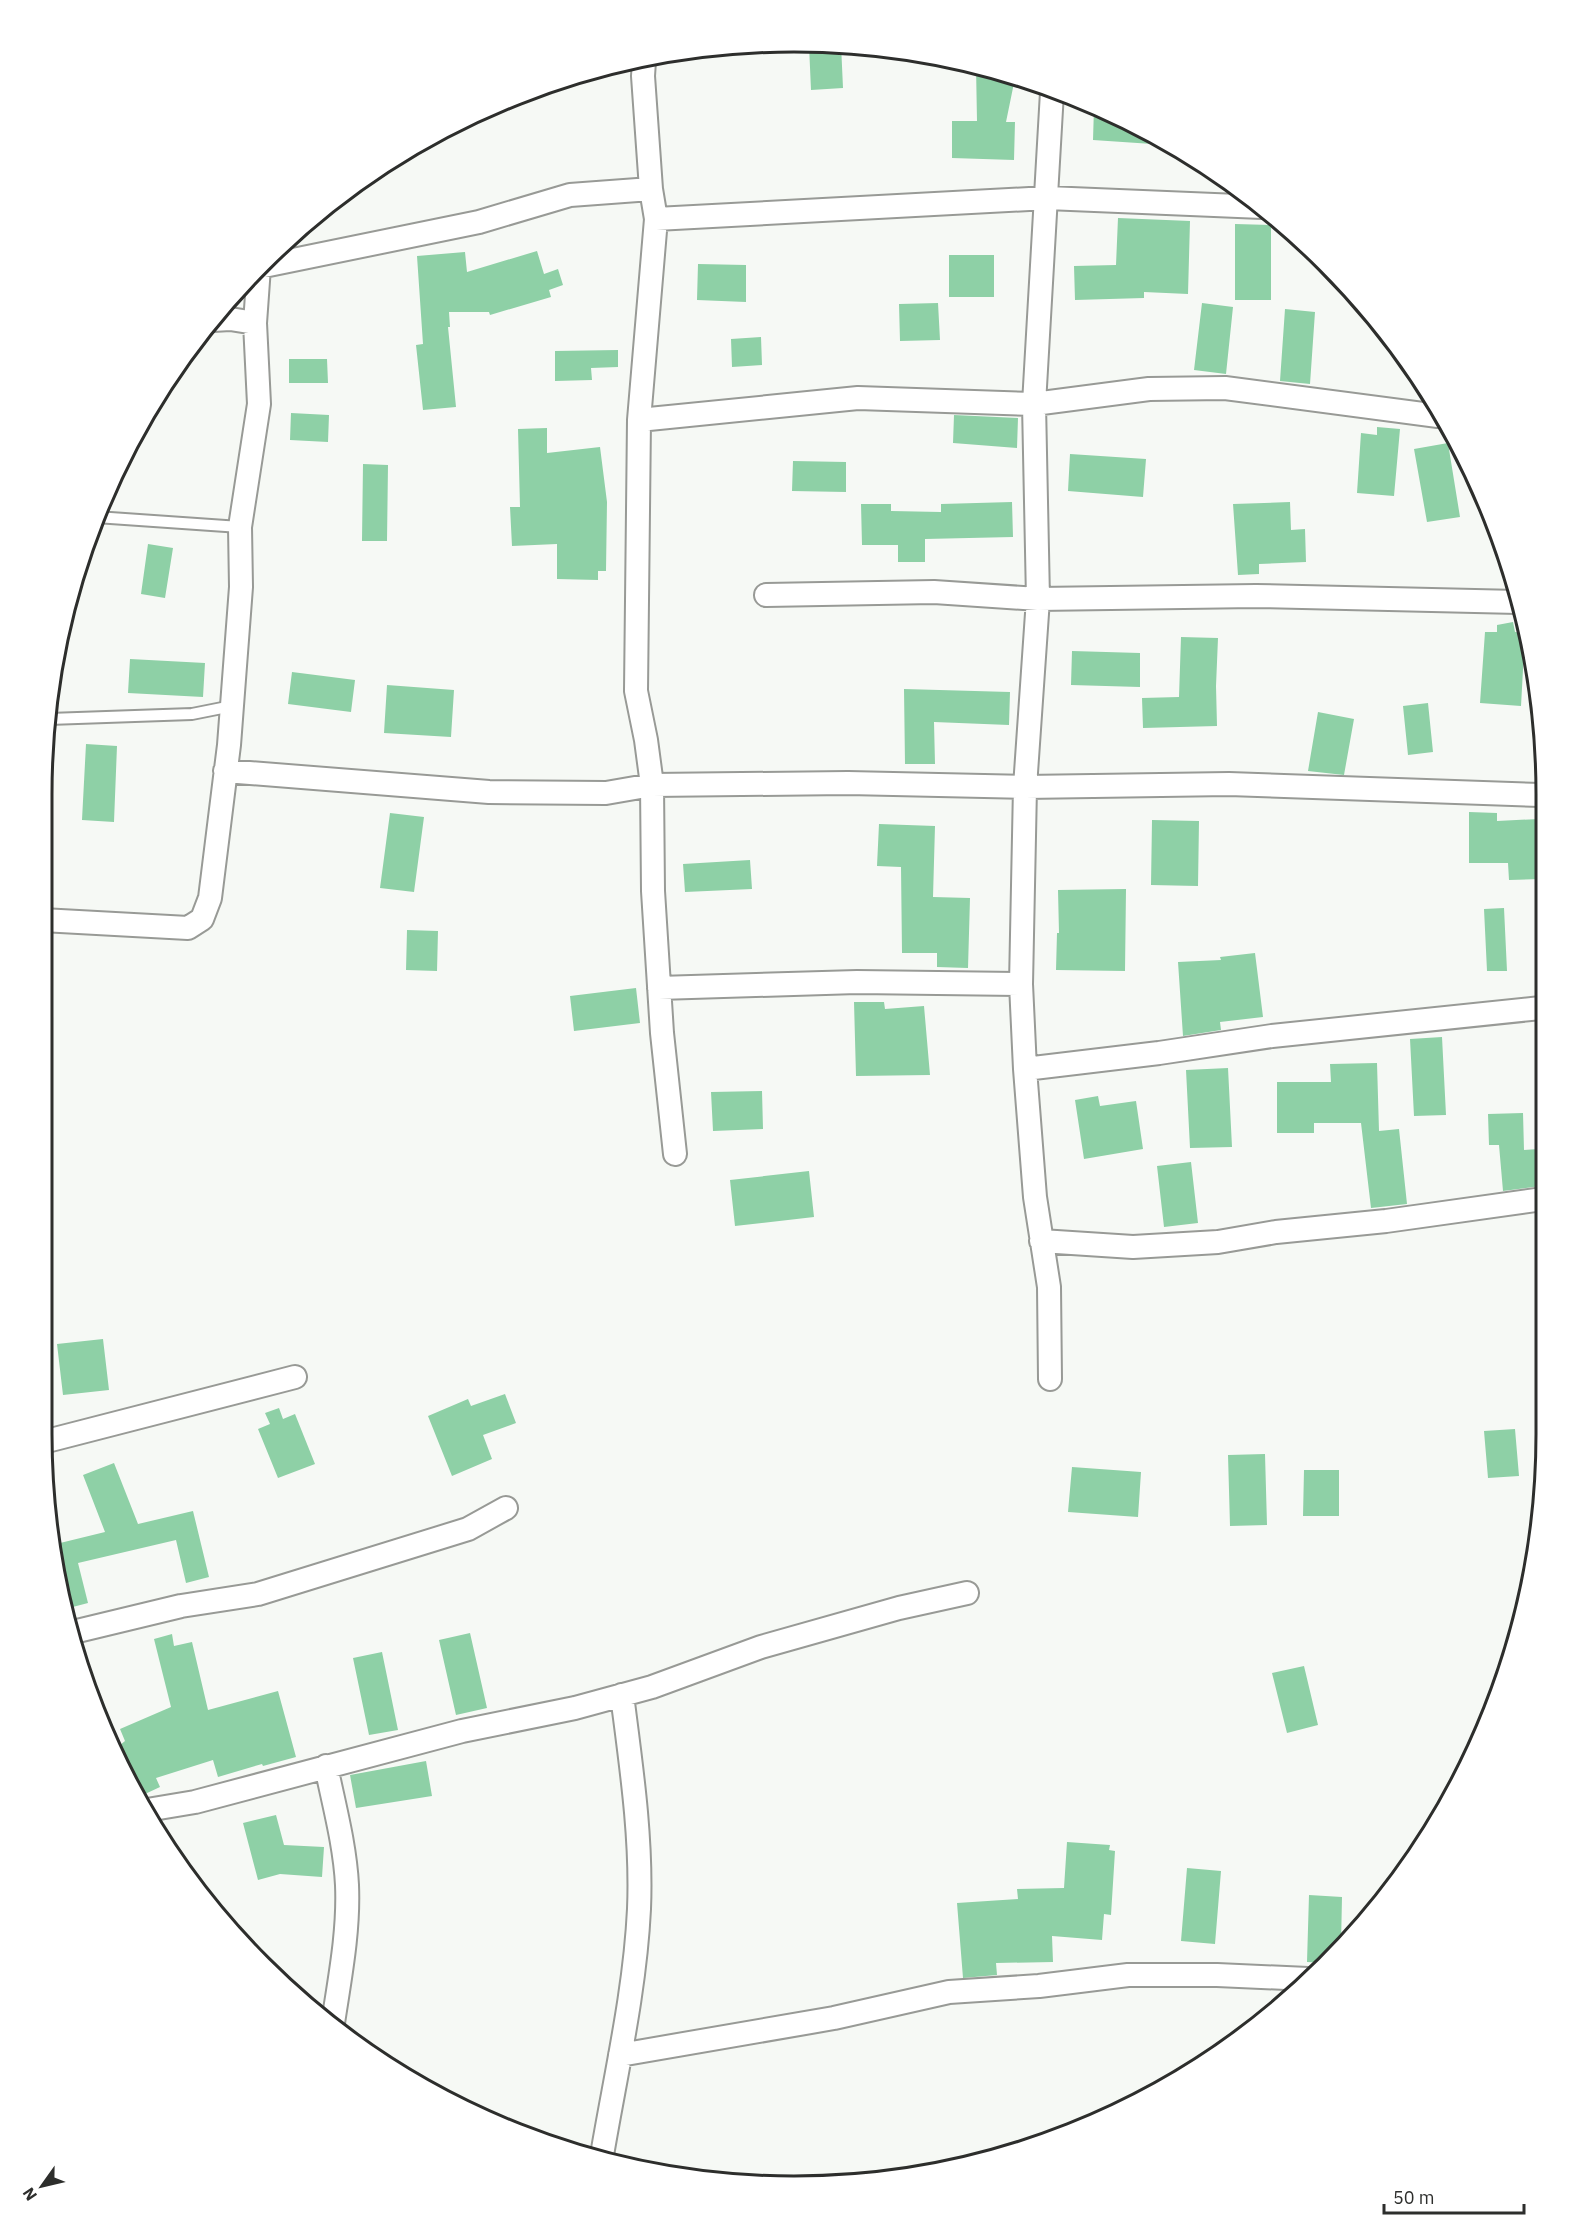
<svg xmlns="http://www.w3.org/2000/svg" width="1588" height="2228" viewBox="0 0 1588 2228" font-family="'IBM Plex Sans',sans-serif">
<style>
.building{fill:#8ed0a6}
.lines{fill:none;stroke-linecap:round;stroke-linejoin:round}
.lane-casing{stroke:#989a96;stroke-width:14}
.street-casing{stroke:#989a96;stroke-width:26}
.lane{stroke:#fff;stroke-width:10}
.street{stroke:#fff;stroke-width:22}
.rim{fill:none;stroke:#2d2e2c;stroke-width:3}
</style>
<rect width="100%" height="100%" fill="#f6f9f5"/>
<path class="building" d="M841 44 843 88 811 90 809 45Z
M976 66 989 68 1015 78 1006 122H1015L1014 160 952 158V121H977Z
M1094 107 1127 120 1167 145 1093 140Z
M1118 218 1190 221 1188 294 1144 292V298L1075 300 1074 266 1116 265Z
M1235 224 1271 225V300H1235Z
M537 251 544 274 558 269 563 285 549 290 551 297 490 315 489 312H449L450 327H448L456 407 423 410 416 345 423 344 417 256 465 252 467 272Z
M949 255H994V297H949Z
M698 264 746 265V302L697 300Z
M938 303 940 340 900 341 899 304Z
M1202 303 1233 307 1226 374 1194 370Z
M1285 309 1315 312 1310 384 1280 381Z
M761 337 762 365 732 367 731 339Z
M618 350V367L591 368 592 380 555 381V351Z
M289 359H327L328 383H289Z
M291 413 329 415 328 442 290 440Z
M954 415 1018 418 1017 448 953 443Z
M1377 427 1400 429 1394 496 1357 493 1361 433 1377 435Z
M547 428V453L600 447 607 502 606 571H598V580L557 579V544L512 546 510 507H520L518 429Z
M1448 443 1460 517 1427 522 1414 449Z
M1070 454 1146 459 1143 497 1068 491Z
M793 461 846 462V492L792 491Z
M363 464 388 465 387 541H362Z
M1012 502 1013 537 925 539V562H898V545H862L861 504H891V511L941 512V504Z
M1290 502 1291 530 1305 529 1306 562 1259 564V574L1238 575 1233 504Z
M148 544 173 548 165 598 141 594Z
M1513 622 1515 632 1525 633 1521 706 1480 703 1485 632H1497V625Z
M1181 637 1218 638 1216 686 1217 726 1143 728 1142 698 1179 697Z
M1072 651 1140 653V687L1071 685Z
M130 659 205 663 203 697 128 693Z
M292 672 355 680 351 712 288 704Z
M387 685 454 690 451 737 384 733Z
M904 689 1010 692 1009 725 934 722 935 764H905Z
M1428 703 1433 752 1408 755 1403 706Z
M1318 712 1354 719 1344 775 1308 771Z
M86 744 117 746 114 822 82 820Z
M1469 812 1497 813V821L1539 819 1541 879 1509 880 1508 863H1469Z
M390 813 424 817 414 892 380 888Z
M1152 820 1199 821 1198 886 1151 885Z
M879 824 935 826 933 897 970 898 968 968 937 967V953H902L901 867 877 866Z
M750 860 752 889 685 892 683 864Z
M1126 889 1125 971 1056 970 1057 933H1059L1058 890Z
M1504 908 1507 971H1487L1484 909Z
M407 930 438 931 437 971 406 970Z
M1255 953 1263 1017 1220 1022 1221 1030 1183 1036 1178 962 1221 960 1220 957Z
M636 988 640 1023 574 1031 570 996Z
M854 1002H884L885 1009 924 1006 930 1075 856 1076Z
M1442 1037 1446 1115 1414 1116 1410 1039Z
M1377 1063 1379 1131 1399 1129 1407 1204 1371 1208 1361 1123H1314V1133H1277V1082H1331L1330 1064Z
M1228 1068 1232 1147 1190 1148 1186 1070Z
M762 1091 763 1129 713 1131 711 1092Z
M1098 1096 1100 1106 1136 1101 1143 1149 1084 1159 1075 1100Z
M1523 1113 1524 1150 1538 1149 1541 1186 1503 1191 1499 1145H1489L1488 1114Z
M1191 1162 1198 1223 1164 1227 1157 1166Z
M809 1171 814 1217 735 1226 730 1180Z
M103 1339 109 1390 63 1395 57 1344Z
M505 1394 516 1423 483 1435 492 1459 452 1476 428 1416 468 1399 471 1406Z
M279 1408 283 1419 295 1414 315 1464 278 1478 258 1429 270 1424 265 1413Z
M1515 1429 1519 1476 1488 1478 1484 1431Z
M1265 1454 1267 1525 1230 1526 1228 1455Z
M114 1463 138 1524 193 1511 209 1577 186 1583 176 1540 78 1563 88 1603 65 1609 56 1544 105 1532 83 1475Z
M1072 1467 1141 1472 1138 1517 1068 1512Z
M1304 1470H1339V1516H1303Z
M470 1633 487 1708 456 1715 439 1640Z
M172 1634 174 1646 192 1642 208 1710 278 1691 296 1757 263 1766 262 1764 218 1777 213 1760 156 1778 160 1787 145 1794 137 1778 133 1781 114 1750 125 1741 120 1729 171 1707 154 1639Z
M382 1652 398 1730 369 1735 353 1658Z
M1304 1666 1318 1725 1287 1733 1272 1673Z
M426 1761 432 1796 356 1808 350 1775Z
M276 1815 284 1845 324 1847 322 1877 280 1874 258 1880 243 1823Z
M1067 1842 1110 1845 1109 1850 1115 1851 1111 1915 1104 1914 1102 1940 1052 1936 1053 1962 996 1963 997 1975 963 1978 957 1903 1018 1899 1017 1889 1064 1888Z
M1187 1868 1221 1871 1215 1944 1181 1941Z
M1309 1895 1342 1897 1341 1945 1324 1963 1307 1962Z"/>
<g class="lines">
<defs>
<path id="lane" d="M96 517 240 527
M49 719 192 714 232 706"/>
<path id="street" d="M644 61 643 76 651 189 656 219 639 420 636 691 646 740 652 785 653 891 662 1033 675 1154
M656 219 1047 198 1262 207
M213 320 230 319 255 323 259 267 479 222 570 195 651 189
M639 420 858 398 1034 404 1149 389 1225 388 1438 416
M766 595 934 592 1038 599 1256 596 1518 602
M225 771 489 792 606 793 652 785 848 783 1025 787 1229 784 1540 795
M42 920 188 928 202 919 210 898 229 745 241 587 240 527 259 404 255 323
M659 988 857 982 1021 984
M1025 1069 1159 1053 1272 1036 1541 1008
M1041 1241 1133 1247 1218 1242 1276 1232 1386 1221 1543 1199
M1050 1379 1049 1287 1035 1197 1025 1069 1021 984 1025 787 1038 599 1034 404 1052 92
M43 1442 295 1377
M69 1633 181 1606 258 1594 468 1529 506 1508
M326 1766C334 1805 345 1845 347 1885 349 1931 340 1977 333 2023
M147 1810 195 1802 462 1731 575 1708 652 1687 761 1647 899 1608 967 1593
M620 2055 834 2018 949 1992 1039 1986 1128 1975H1217L1308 1979
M601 2161C615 2077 635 1993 639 1909 642 1838 631 1765 622 1695"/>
</defs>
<use href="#lane" class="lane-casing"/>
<use href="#street" class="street-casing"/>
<use href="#lane" class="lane"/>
<use href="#street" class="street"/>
</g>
<path d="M0 0H1588V2228H0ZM794 52H794A742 742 0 0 1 1536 794V1434A742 742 0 0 1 794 2176H794A742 742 0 0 1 52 1434V794A742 742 0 0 1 794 52Z" fill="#fff" fill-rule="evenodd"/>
<path class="rim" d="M794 52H794A742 742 0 0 1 1536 794V1434A742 742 0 0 1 794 2176H794A742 742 0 0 1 52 1434V794A742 742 0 0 1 794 52Z"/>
<g transform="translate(42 2186) rotate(236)" stroke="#ffffff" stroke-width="4.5" paint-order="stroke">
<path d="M0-4.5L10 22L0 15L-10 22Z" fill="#2d2e2c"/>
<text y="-9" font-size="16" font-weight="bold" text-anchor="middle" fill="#2d2e2c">N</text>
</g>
<path d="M1384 2204v9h140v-9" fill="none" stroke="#2d2e2c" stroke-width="3"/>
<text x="1393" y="2204" font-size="18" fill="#2d2e2c" stroke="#ffffff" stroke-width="4.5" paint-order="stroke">50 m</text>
</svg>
